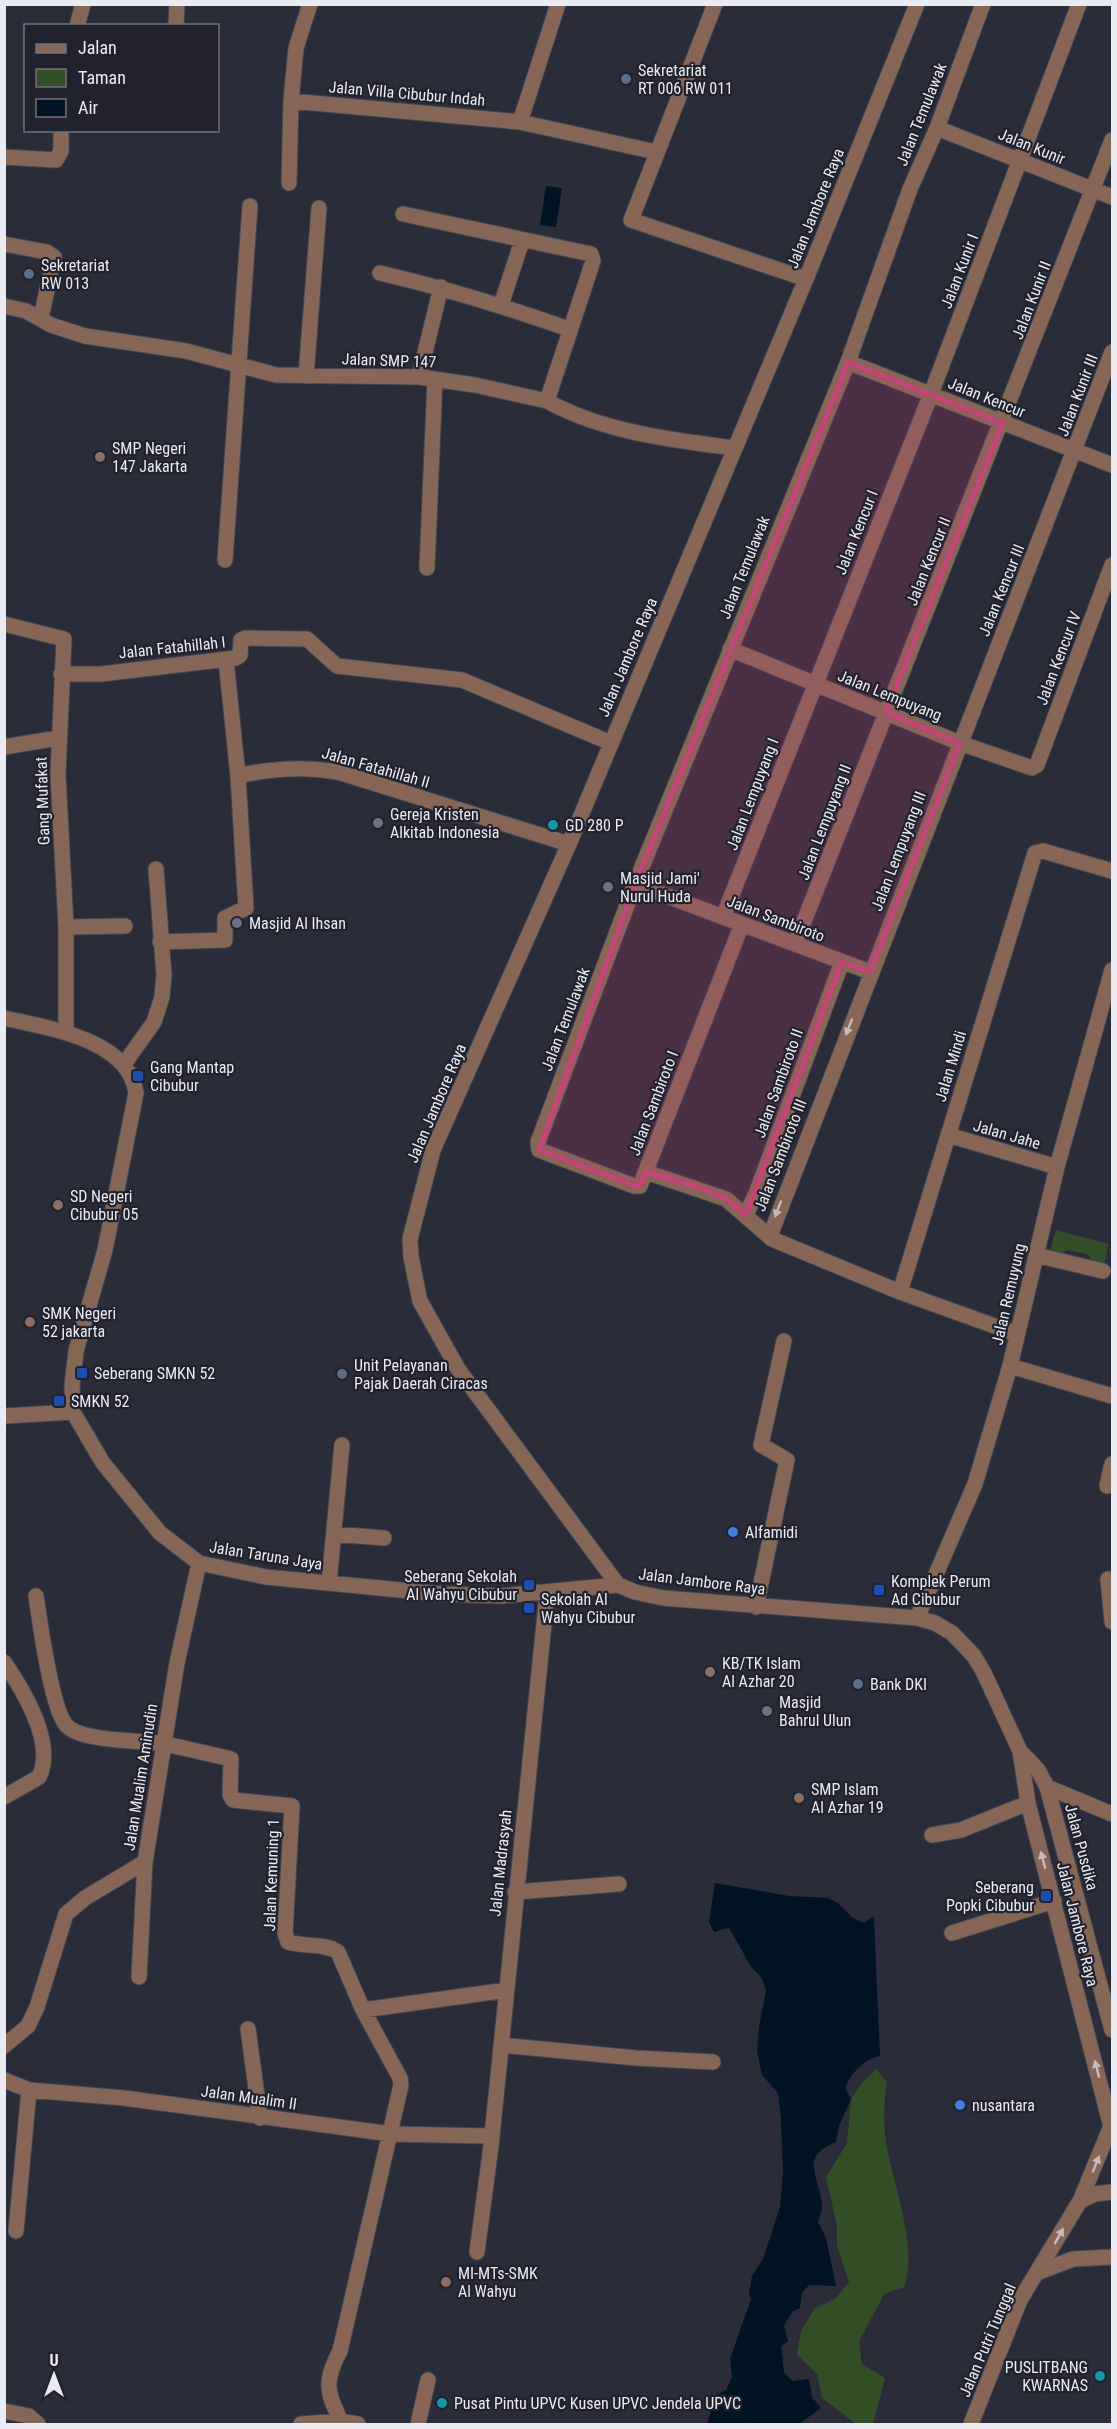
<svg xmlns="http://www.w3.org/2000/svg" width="1117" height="2429" viewBox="0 0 1117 2429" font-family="'Roboto Condensed',sans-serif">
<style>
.green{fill:#324f26}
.water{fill:#011423}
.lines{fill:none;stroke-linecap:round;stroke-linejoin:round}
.minor-casing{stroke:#464753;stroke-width:17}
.minor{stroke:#866756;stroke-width:15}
.oneway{fill:#c6bcbb}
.marked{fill:#ca4279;fill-opacity:0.2;stroke:#ca4279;stroke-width:4.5;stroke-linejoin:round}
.service-dot{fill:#5c6f8a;stroke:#22222e;stroke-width:2}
.education-dot{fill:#8d6e63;stroke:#22222e;stroke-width:2}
.worship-dot{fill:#6b7280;stroke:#22222e;stroke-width:2}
.culture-dot{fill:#0f9aa8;stroke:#22222e;stroke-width:2}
.transit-dot{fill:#1a4fb4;stroke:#22222e;stroke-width:2}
.shop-dot{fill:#3f7fe0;stroke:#22222e;stroke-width:2}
.labels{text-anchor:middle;stroke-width:4.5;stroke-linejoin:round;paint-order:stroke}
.poi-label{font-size:16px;fill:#e9eaf2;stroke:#22222e;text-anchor:start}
.street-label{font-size:16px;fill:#e9eaf2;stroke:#22222e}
</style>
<rect width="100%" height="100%" fill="#2b2c39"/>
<path class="green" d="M1056 1230 1108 1244 1104 1265H1094L1089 1255 1068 1250 1056 1255H1049Z
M876 2069 887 2082C884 2101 883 2123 886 2142 892 2181 919 2249 904 2287L884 2294 859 2342 862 2364 885 2378 873 2424H856L822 2398 817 2374 797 2355 801 2331 815 2308 835 2299 849 2282 837 2245V2226L826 2177 847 2143 851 2099 862 2083Z"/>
<path class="water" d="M546 186 562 188 556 227 540 225Z
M715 1883 789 1896 828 1898 838 1903 853 1918 864 1923 874 1916 880 2056C864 2059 851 2073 845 2088L851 2099 839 2126 836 2142C799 2156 819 2177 822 2204 823 2210 819 2217 818 2222L826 2238 836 2286 809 2285 802 2293 800 2308 792 2312 784 2326 788 2341 781 2346 784 2372 792 2381 809 2379 812 2397 821 2408 799 2424H707L716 2395 726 2390 732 2377 730 2359 751 2299 749 2294 752 2276 763 2259 780 2207 783 2173 781 2120 778 2093 762 2075 757 2051 759 2026 766 1991 762 1978 752 1968 729 1928 714 1932 709 1922Z"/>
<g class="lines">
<defs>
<path id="minor" d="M715 4 631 220 806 279
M917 4 806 279 569 844 433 1150 410 1239 411 1257 420 1301 458 1369 618 1585 635 1592 663 1598 917 1618 935 1623 952 1633 974 1656 984 1673 1020 1751 1028 1803 1112 2131
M77 26 83 4
M176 26 177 4
M291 101 520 122 656 152
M520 122 558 4
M937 128 1112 197
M4 157 56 160 61 151V130
M289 183 291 101 296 48 310 4
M403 214 591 254 593 261 547 401
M4 244 47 252 54 257 41 318
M380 273C445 288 506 307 569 329
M501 305 522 241
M4 306 26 311 51 325 85 336 186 351 276 375 419 377 475 385 547 401C603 432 672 440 734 448
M848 362 1112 465
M306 376 319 208
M419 377 441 287
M225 560 250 206
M427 568 435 379
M4 624 64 639 58 774 66 927V1032
M730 649 960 743 1032 768 1037 765 1112 565
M61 674H101L236 658 240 655 241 640 245 638 307 639 337 666 462 680 611 743
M4 747 58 738
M238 776C272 768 303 766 338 772L569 844
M635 884 870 972
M723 917 931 394 1079 4
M742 924 640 1186H634L539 1150 538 1142 635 884 848 362 910 189 937 128 983 4
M66 927 125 926
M160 942 225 940V918L246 908 238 776 226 660
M795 944 1112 140
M4 1018C47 1028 129 1039 136 1093L105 1250 76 1351 72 1386 73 1412 103 1463 160 1533 199 1563 266 1577 441 1594 501 1596 618 1585
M124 1064 154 1022 162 997 164 975 156 869
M948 1135 1057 1167
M646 1172 726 1199 772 1239 900 1292 1017 1334
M746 1215 757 1191 842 962
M770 1236 1112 352
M1036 1255 1103 1271
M900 1292 1035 853 1043 851 1112 871
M1010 1366 1112 1396
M4 1416 73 1412
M1107 1486 1112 1464
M334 1534 384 1538
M1108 1579 1112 1622
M329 1583 342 1445
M36 1596C40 1622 51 1707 66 1725 80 1742 141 1740 164 1744 186 1748 209 1754 231 1759L230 1795 233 1800 292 1806 285 1933 288 1942C304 1947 325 1943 338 1952L363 2010 400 2078 401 2085 340 2351C324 2381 326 2391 341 2421
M756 1607 787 1460 761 1445 784 1341
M917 1618 975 1484 1010 1366 1057 1167 1112 970
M4 1662C23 1690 56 1743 39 1777L4 1797
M1020 1751 1038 1770 1047 1787 1112 2030
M1047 1787 1112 1814
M932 1835 961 1830 1028 1803
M515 1892 619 1884
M952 1933 1054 1901
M139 1977 145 1862
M363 2010 507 1990
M248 2029 260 2118
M501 2045 636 2058 713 2062
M4 2046 28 2026 37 2007 66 1914 85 1898 145 1862 177 1663 199 1563
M4 2080 29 2090 124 2098 391 2134 490 2136
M1080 2201 1095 2194 1112 2192
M16 2231 29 2090
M477 2252 491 2146 547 1594
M1039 2272 1073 2259 1112 2257
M4 2411 29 2416 38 2424
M301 2424 341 2421 358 2424
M418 2424 428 2380
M971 2424 1020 2300 1080 2201 1111 2126"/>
</defs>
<use href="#minor" class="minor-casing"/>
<use href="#minor" class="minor"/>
</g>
<defs><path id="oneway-solid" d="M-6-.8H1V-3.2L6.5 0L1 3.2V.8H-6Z" transform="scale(1.5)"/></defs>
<g class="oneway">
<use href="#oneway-solid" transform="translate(849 1027) rotate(111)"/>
<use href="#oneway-solid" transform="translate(778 1209) rotate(111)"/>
<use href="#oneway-solid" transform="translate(1043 1860) rotate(-105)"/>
<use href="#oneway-solid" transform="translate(1097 2069) rotate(-104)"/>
<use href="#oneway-solid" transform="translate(1096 2164) rotate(-68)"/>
<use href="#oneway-solid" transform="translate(1059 2236) rotate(-61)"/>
</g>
<path class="marked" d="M848 362 1003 423 886 712 960 743 870 972 842 962 746 1215 726 1199 697 1187 646 1172 640 1186H634L539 1150 635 884Z"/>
<g class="service-dot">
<circle cx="626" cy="79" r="6"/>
<circle cx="29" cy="274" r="6"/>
<circle cx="342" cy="1374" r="6"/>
<circle cx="858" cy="1684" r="6"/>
</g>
<g class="education-dot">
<circle cx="100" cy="457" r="6"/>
<circle cx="58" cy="1205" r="6"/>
<circle cx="30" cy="1322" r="6"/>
<circle cx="710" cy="1672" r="6"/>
<circle cx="799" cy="1798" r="6"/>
<circle cx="446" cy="2282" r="6"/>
</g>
<g class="worship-dot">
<circle cx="378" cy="823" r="6"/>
<circle cx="608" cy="887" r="6"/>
<circle cx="237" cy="923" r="6"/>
<circle cx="767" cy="1711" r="6"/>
</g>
<g class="culture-dot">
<circle cx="553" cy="825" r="6"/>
<circle cx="1100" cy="2376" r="6"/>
<circle cx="442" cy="2403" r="6"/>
</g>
<g class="transit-dot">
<rect x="132" y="1070" width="12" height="12" rx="3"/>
<rect x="76" y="1367" width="12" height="12" rx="3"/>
<rect x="53" y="1395" width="12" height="12" rx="3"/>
<rect x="523" y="1579" width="12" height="12" rx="3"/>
<rect x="873" y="1584" width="12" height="12" rx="3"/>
<rect x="523" y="1602" width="12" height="12" rx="3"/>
<rect x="1040" y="1890" width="12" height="12" rx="3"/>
</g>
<g class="shop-dot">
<circle cx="733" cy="1532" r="6"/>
<circle cx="960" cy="2105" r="6"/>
</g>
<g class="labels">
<g class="poi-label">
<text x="638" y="76">Sekretariat<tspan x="638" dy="18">RT 006 RW 011</tspan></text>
<text x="41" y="271">Sekretariat<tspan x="41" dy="18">RW 013</tspan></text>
<text x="112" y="454">SMP Negeri<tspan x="112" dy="18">147 Jakarta</tspan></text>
<text x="390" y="820">Gereja Kristen<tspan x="390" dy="18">Alkitab Indonesia</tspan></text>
<text x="565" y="831">GD 280 P</text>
<text x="620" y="884">Masjid Jami'<tspan x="620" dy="18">Nurul Huda</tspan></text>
<text x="249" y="929">Masjid Al Ihsan</text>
<text x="150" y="1073">Gang Mantap<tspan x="150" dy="18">Cibubur</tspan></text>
<text x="70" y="1202">SD Negeri<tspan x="70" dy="18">Cibubur 05</tspan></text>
<text x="42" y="1319">SMK Negeri<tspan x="42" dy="18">52 jakarta</tspan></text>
<text x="354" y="1371">Unit Pelayanan<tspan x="354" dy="18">Pajak Daerah Ciracas</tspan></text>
<text x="94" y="1379">Seberang SMKN 52</text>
<text x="71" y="1407">SMKN 52</text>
<text x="745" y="1538">Alfamidi</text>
<text x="517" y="1582" text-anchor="end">Seberang Sekolah<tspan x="517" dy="18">Al Wahyu Cibubur</tspan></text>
<text x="891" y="1587">Komplek Perum<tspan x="891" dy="18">Ad Cibubur</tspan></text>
<text x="541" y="1605">Sekolah Al<tspan x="541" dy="18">Wahyu Cibubur</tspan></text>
<text x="722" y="1669">KB/TK Islam<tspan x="722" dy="18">Al Azhar 20</tspan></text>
<text x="870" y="1690">Bank DKI</text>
<text x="779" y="1708">Masjid<tspan x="779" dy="18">Bahrul Ulun</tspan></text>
<text x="811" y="1795">SMP Islam<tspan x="811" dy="18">Al Azhar 19</tspan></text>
<text x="1034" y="1893" text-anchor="end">Seberang<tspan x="1034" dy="18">Popki Cibubur</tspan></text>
<text x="972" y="2111">nusantara</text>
<text x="458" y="2279">MI-MTs-SMK<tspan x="458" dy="18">Al Wahyu</tspan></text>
<text x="1088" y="2373" text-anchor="end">PUSLITBANG<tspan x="1088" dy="18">KWARNAS</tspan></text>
<text x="454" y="2409">Pusat Pintu UPVC Kusen UPVC Jendela UPVC</text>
</g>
<g class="street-label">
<text transform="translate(407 93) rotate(5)" y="6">Jalan Villa Cibubur Indah</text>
<text transform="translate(921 114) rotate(-68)" y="6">Jalan Temulawak</text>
<text transform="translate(1032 146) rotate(22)" y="6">Jalan Kunir</text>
<text transform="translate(815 208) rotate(-68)" y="6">Jalan Jambore Raya</text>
<text transform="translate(959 271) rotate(-69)" y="6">Jalan Kunir I</text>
<text transform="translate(1031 300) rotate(-69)" y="6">Jalan Kunir II</text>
<text transform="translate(389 360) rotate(2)" y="6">Jalan SMP 147</text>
<text transform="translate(1077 395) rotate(-69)" y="6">Jalan Kunir III</text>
<text transform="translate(987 397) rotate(22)" y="6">Jalan Kencur</text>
<text transform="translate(856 532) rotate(-68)" y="6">Jalan Kencur I</text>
<text transform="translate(928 561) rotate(-68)" y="6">Jalan Kencur II</text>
<text transform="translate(744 567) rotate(-68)" y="6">Jalan Temulawak</text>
<text transform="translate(1001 590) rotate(-68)" y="6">Jalan Kencur III</text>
<text transform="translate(172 647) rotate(-6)" y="6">Jalan Fatahillah I</text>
<text transform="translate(627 657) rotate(-67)" y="6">Jalan Jambore Raya</text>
<text transform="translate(1058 658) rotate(-69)" y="6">Jalan Kencur IV</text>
<text transform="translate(890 695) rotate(22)" y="6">Jalan Lempuyang</text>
<text transform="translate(376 767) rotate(16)" y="6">Jalan Fatahillah II</text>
<text transform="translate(752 794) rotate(-69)" y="6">Jalan Lempuyang I</text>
<text transform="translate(42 801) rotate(-92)" y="6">Gang Mufakat</text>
<text transform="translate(824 822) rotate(-69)" y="6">Jalan Lempuyang II</text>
<text transform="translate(898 851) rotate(-69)" y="6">Jalan Lempuyang III</text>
<text transform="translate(776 918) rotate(21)" y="6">Jalan Sambiroto</text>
<text transform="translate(565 1019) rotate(-69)" y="6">Jalan Temulawak</text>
<text transform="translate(950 1066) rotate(-73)" y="6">Jalan Mindi</text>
<text transform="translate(778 1083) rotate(-70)" y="6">Jalan Sambiroto II</text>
<text transform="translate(436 1103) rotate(-67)" y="6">Jalan Jambore Raya</text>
<text transform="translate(653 1103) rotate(-69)" y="6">Jalan Sambiroto I</text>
<text transform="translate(1007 1134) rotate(16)" y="6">Jalan Jahe</text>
<text transform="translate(780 1155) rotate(-69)" y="6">Jalan Sambiroto III</text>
<text transform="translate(1008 1294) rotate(-77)" y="6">Jalan Remuyung</text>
<text transform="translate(266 1555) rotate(9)" y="6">Jalan Taruna Jaya</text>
<text transform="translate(702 1581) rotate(7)" y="6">Jalan Jambore Raya</text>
<text transform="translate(140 1777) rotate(-81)" y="6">Jalan Mualim Aminudin</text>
<text transform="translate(1082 1847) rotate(75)" y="6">Jalan Pusdika</text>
<text transform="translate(500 1863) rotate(-84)" y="6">Jalan Madrasyah</text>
<text transform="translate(271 1875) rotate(-88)" y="6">Jalan Kemuning 1</text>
<text transform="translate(1078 1924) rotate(76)" y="6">Jalan Jambore Raya</text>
<text transform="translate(249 2097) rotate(8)" y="6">Jalan Mualim II</text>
<text transform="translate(987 2340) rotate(-67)" y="6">Jalan Putri Tunggal</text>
</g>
</g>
<rect width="1117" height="2429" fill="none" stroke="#e9eaf2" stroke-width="12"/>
<rect x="24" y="24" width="195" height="108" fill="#22222e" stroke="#72727c" stroke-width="1.5"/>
<rect x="36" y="44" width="30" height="9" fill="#866756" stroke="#72727c" stroke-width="1.5"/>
<text x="78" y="54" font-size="18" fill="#e9eaf2">Jalan</text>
<rect x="36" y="69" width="30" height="18" fill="#324f26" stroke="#72727c" stroke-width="1.5"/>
<text x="78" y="84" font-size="18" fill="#e9eaf2">Taman</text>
<rect x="36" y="99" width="30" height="18" fill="#011423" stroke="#72727c" stroke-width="1.5"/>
<text x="78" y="114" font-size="18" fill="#e9eaf2">Air</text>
<g transform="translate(54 2375)" stroke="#22222e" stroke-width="4.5" paint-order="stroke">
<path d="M0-4.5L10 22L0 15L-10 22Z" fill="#e9eaf2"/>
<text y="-9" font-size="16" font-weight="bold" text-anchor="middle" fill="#e9eaf2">U</text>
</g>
</svg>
